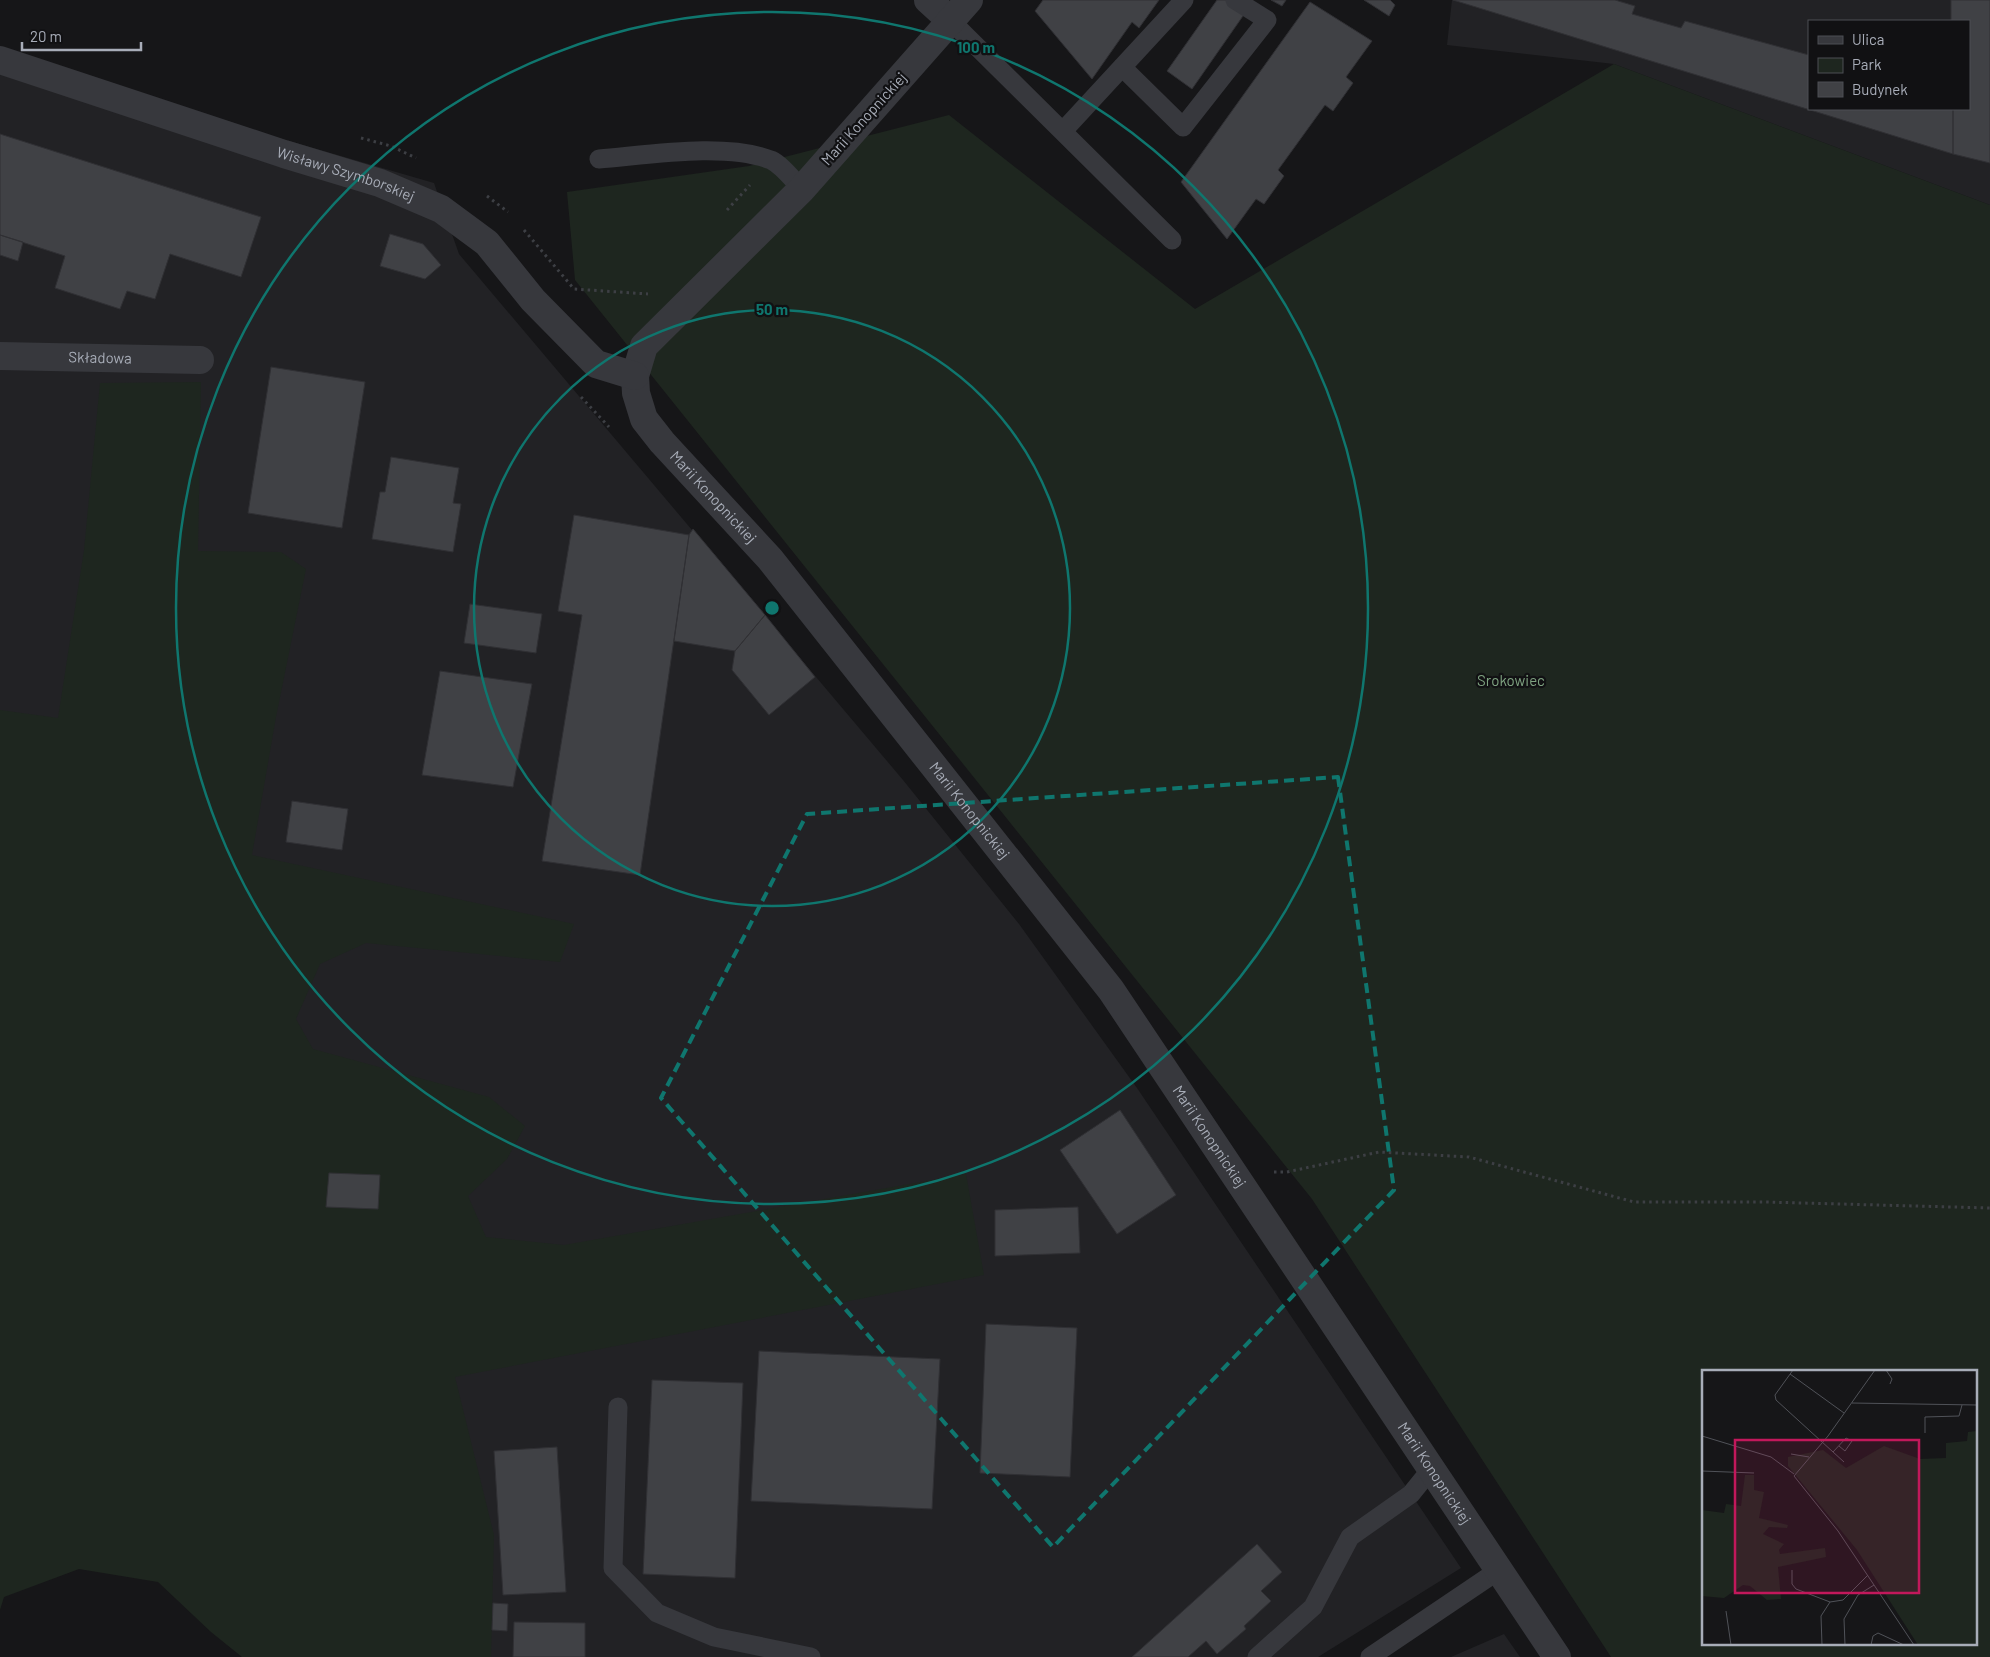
<svg xmlns="http://www.w3.org/2000/svg" width="1990" height="1657" viewBox="0 0 1990 1657" font-family="Barlow,sans-serif">
<style>
.built{fill:#222225;fill-rule:evenodd}
.green{fill:#1e261f;fill-rule:evenodd}
.building{fill:#404145;stroke:#303034}
.lines{fill:none;stroke-linecap:round;stroke-linejoin:round}
.path{stroke:#3d3f44;stroke-width:3;stroke-dasharray:2.5 4;stroke-linecap:butt}
.service{stroke:#37383d;stroke-width:19}
.minor{stroke:#37383d;stroke-width:28}
.marked{fill:none;stroke:#0f766e;stroke-width:4;stroke-dasharray:10 6;stroke-linejoin:round}
.ring{fill:none;stroke:#0f766e;stroke-width:2.5}
.labels{text-anchor:middle;stroke-width:4.5;stroke-linejoin:round;paint-order:stroke}
.street-label{font-size:15px;fill:#a8adb8;stroke:#111113}
.park-label{font-size:15px;fill:#7fa381;stroke:#111113}
.inset-road{fill:none;stroke:#505258;stroke-width:1}
.view{fill:#c2185b;fill-opacity:0.15;stroke:#c2185b;stroke-width:2.5}
.inset-edge{fill:none;stroke:#a8adb8;stroke-width:2.5}
.centre{fill:#0f766e;stroke:#111113;stroke-width:2.5}
.ring-label{font-size:15px;text-anchor:middle;font-weight:bold;fill:#0f766e;stroke:#111113;stroke-width:4.5;stroke-linejoin:round;paint-order:stroke}
</style>
<rect width="100%" height="100%" fill="#161618"/>
<path class="built" d="M1452 0H1990V205L1614 64 1447 45ZM1809 21H1969V109H1809Z
M0 57 434 183 459 254 903 780 1019 924 1137 1088 1461 1568 1318 1657H457L0 859Z
M1504 1634 1520 1657H1451Z"/>
<path class="green" d="M1614 64 1990 205V1657H1611L1312 1199 575 280 567 192 749 166 949 115 1195 309ZM1704 1371H1976V1643H1704Z
M201 382 198 551 281 552 306 569 276 717 252 855 574 924 560 962 366 943 320 964 296 1019 313 1049 489 1097 525 1126 507 1159 468 1196 486 1237 564 1245 966 1174 984 1275 455 1377 494 1535 491 1657H242L211 1632 158 1582 79 1569 4 1597 0 1610V710L58 718 84 550 100 383Z"/>
<path class="building" d="M1043 0H1159L1139 28 1132 22 1092 79 1035 11Z
M1217 0H1227L1245 13 1192 89 1167 71Z
M1271 0H1286L1282 6Z
M1364 0H1390L1395 5 1389 16Z
M1453 0H1615L1635 6 1632 14 1681 28 1685 21 1809 55V109H1953V154Z
M1951 0H1990V163L1953 154V109H1969V21H1951Z
M1310 2 1372 41 1346 77 1353 83 1333 111 1325 105 1278 170 1284 176 1264 204 1256 199 1227 239 1181 182Z
M0 134 261 217 241 277 170 254 155 299 127 291 120 309 55 288 65 256 0 235Z
M390 234 423 244 441 265 425 279 380 266Z
M0 235 23 242 18 261 0 255Z
M271 367 365 382 342 528 248 513Z
M391 457 459 468 453 503 461 504 453 552 372 539 380 492H385Z
M574 515 689 535 640 875 542 861 582 615 558 611Z
M693 529 765 615 735 651 674 641 689 535Z
M470 604 542 614 536 653 464 643Z
M765 615 815 677 769 715 732 670 735 651Z
M440 671 532 684 513 787 422 775Z
M292 801 348 809 342 850 286 842Z
M1120 1110 1176 1195 1117 1234 1060 1150Z
M329 1173 380 1175 378 1209 326 1207Z
M1078 1207 1080 1253 995 1256V1210Z
M986 1324 1077 1328 1070 1477 980 1473Z
M759 1351 940 1359 932 1509 751 1501Z
M652 1380 743 1383 735 1578 643 1574Z
M557 1447 566 1592 503 1595 494 1451Z
M1257 1544 1282 1572 1261 1591 1271 1601 1244 1626 1246 1629 1217 1654 1206 1641 1188 1657H1132Z
M493 1603 508 1604 507 1631 492 1630Z
M514 1622 585 1623V1657H513Z"/>
<g class="lines">
<path class="path" d="M361 138 391 146 416 158
M487 196 508 212
M727 210 750 185
M524 230 574 289 648 294
M581 397 609 427
M1274 1172H1287L1379 1152 1469 1157 1634 1202H1765L1990 1208"/>
<path class="service" d="M951 21 1172 240
M1122 67 1183 127 1267 20 1235 0
M1063 131 1184 0
M599 159C648 155 725 142 771 160 782 165 793 180 802 189
M618 1407 613 1568 657 1613 714 1637 811 1657
M1257 1657 1313 1607 1350 1537 1411 1494 1432 1468
M1370 1657 1499 1570"/>
<g class="minor">
<path d="M928 0 951 21"/>
<path id="s1" d="M969 0 802 189 644 346 635 376 636 393 644 419 662 442 770 559 1111 990 1557 1657"/>
<path id="s2" d="M0 60 284 154 380 183 441 209 487 243 533 300 596 364 635 376"/>
<path id="s3" d="M0 356 200 360"/>
</g>
</g>
<path class="marked" d="M1338 777 1394 1190 1053 1547 661 1098 807 814Z"/>
<g class="ring">
<circle cx="772" cy="608" r="298"/>
<circle cx="772" cy="608" r="596"/>
</g>
<g class="labels">
<g class="street-label">
<text transform="translate(864 119) rotate(-48)" y="5">Marii Konopnickiej</text>
<text dy="5" stroke="none"><textPath href="#s2" startOffset="364">Wisławy Szymborskiej</textPath></text>
<text dy="5" stroke="none"><textPath href="#s3" startOffset="100">Składowa</textPath></text>
<text dy="5" stroke="none"><textPath href="#s1" startOffset="655">Marii Konopnickiej</textPath></text>
<text dy="5" stroke="none"><textPath href="#s1" startOffset="1060">Marii Konopnickiej</textPath></text>
<text dy="5" stroke="none"><textPath href="#s1" startOffset="1465">Marii Konopnickiej</textPath></text>
<text dy="5" stroke="none"><textPath href="#s1" startOffset="1870">Marii Konopnickiej</textPath></text>
</g>
<g class="park-label">
<text x="1511" y="686">Srokowiec</text>
</g>
</g>
<g transform="translate(1702 1370)">
<rect width="275" height="275" fill="#161618"/>
<path d="M275 61V275H216L155 180 86 96V87L121 80 144 98 182 76 218 89 244 88V73L265 71 266 62ZM43 105H52V120L62 122 57 148 86 155 85 158 67 157 61 164 82 174 77 180 78 184 123 178 124 187 76 197 79 229 65 230 48 216 41 215 22 228 0 226V140L22 143 24 134 39 136Z" fill="#1e261f"/>
<path class="inset-road" d="M91 0 73 25 74 30 142 92M173 0 126 66 92 106 136 161 212 275M184 0 190 9 188 14M88 4 142 43M150 33 275 35M223 63V47L257 46 260 35M0 66 69 87 92 104M131 82 144 68 150 71 143 81 137 76M89 84 107 87M0 101 52 103M90 200V214L94 219 128 232 141 230 166 205M24 241 29 275M120 275 119 246 128 232M143 275 142 249 156 225 172 215M169 275 171 266 176 263 202 275"/>
<path class="view" d="M33 70H217V223H33Z"/>
<rect width="275" height="275" class="inset-edge"/>
</g>
<circle cx="772" cy="608" r="8" class="centre"/>
<g class="ring-label">
<text x="976" y="53">100 m</text>
<text x="772" y="315">50 m</text>
</g>
<rect x="1808" y="20" width="162" height="90" fill="#111113" stroke="#4d4f55"/>
<rect x="1818" y="36" width="25" height="8" fill="#37383d" stroke="#4d4f55"/>
<text x="1852" y="45" font-size="15" fill="#a8adb8">Ulica</text>
<rect x="1818" y="58" width="25" height="15" fill="#1e261f" stroke="#4d4f55"/>
<text x="1852" y="70" font-size="15" fill="#a8adb8">Park</text>
<rect x="1818" y="82" width="25" height="15" fill="#404145" stroke="#4d4f55"/>
<text x="1852" y="95" font-size="15" fill="#a8adb8">Budynek</text>
<path d="M22 42v8h119v-8" fill="none" stroke="#a8adb8" stroke-width="2.5"/>
<text x="30" y="42" font-size="15" fill="#a8adb8" stroke="#111113" stroke-width="4" paint-order="stroke">20 m</text>
</svg>
